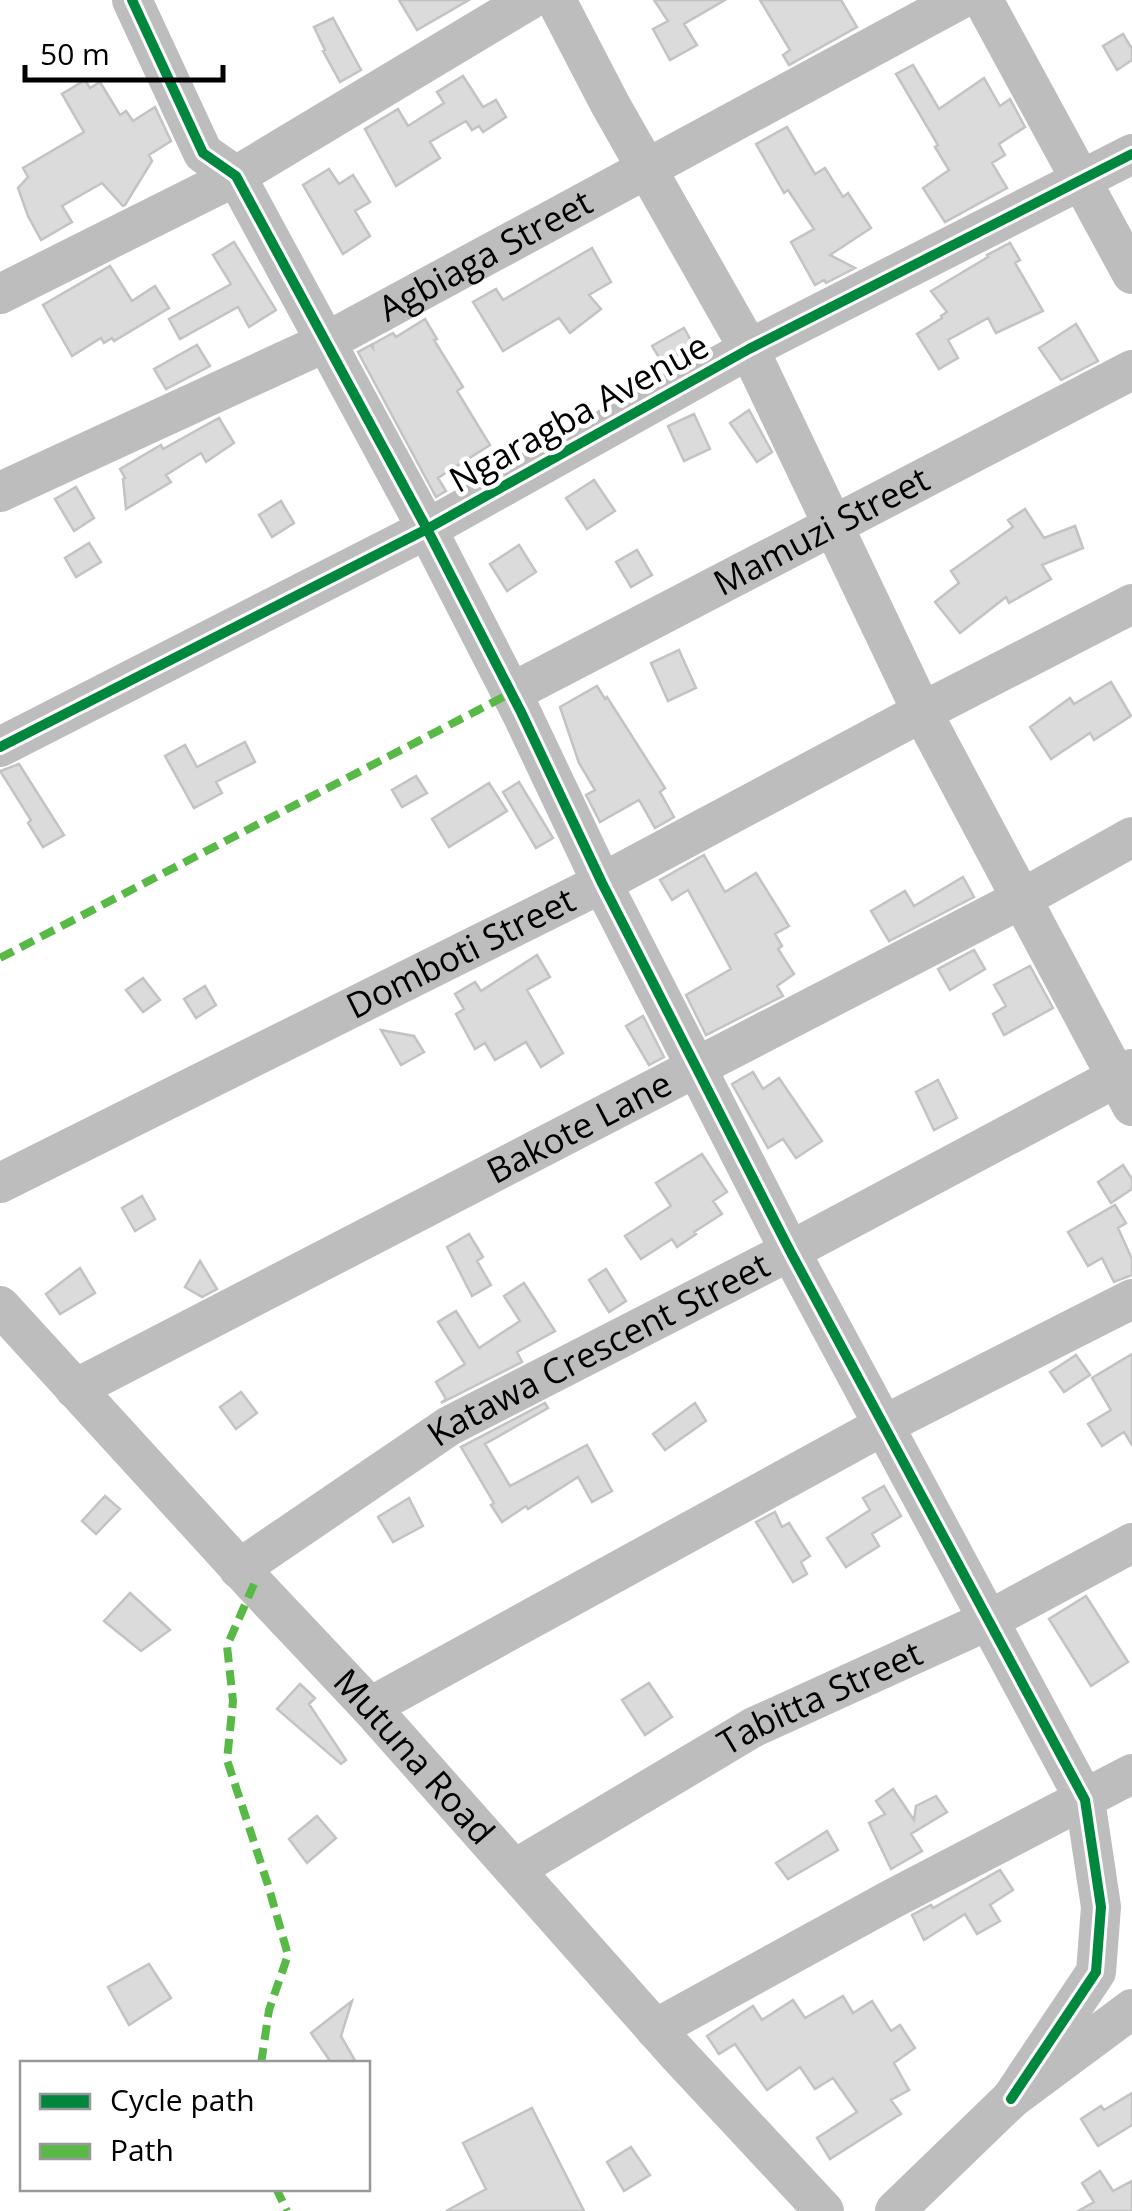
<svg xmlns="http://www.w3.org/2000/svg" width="1132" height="2211" viewBox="0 0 1132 2211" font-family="'Open Sans',sans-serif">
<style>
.building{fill:#dbdbdb;stroke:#c3c3c3;stroke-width:2.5}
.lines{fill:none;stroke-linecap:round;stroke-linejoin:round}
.minor{stroke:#bdbdbd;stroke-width:40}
.quiet{stroke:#58b947;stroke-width:8;stroke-dasharray:15 8;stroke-linecap:butt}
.cycleway-casing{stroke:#fff;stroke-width:16}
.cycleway{stroke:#00873e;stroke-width:10}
.labels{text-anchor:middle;stroke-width:9;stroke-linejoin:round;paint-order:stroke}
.street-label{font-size:35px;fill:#000;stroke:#fff}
</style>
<rect width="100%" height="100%" fill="#fff"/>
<path class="building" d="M399 0H469L417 30Z
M654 0H725L684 24 697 45 670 60 653 29 668 21Z
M760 0H841L857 27 789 65 783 55 790 50Z
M333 18 361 70 340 82 323 51 325 50 314 27Z
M1123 34 1132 49V60L1117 70 1103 46Z
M913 65 939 109 984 78 1000 106 1010 99 1025 127 999 144 1005 155 992 163 1007 188 945 222 923 188 949 170 935 147 938 145 896 74Z
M463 76 483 107 496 100 506 117 483 132 479 126 472 130 466 121 430 142 440 158 396 186 365 129 398 109 408 126 444 103 437 92Z
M85 80 90 88 100 82 120 115 126 111 133 121 155 107 171 141 149 155 152 161 125 205 123 206 102 183 62 206 72 222 41 240 28 216 18 188 28 177 23 168 84 132 62 94Z
M787 127 815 174 825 168 843 197 848 193 871 228 830 255 855 268 826 283 824 280 815 285 791 242 814 229 788 190 784 193 756 144Z
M329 169 339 184 353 175 370 202 355 211 370 236 343 254 303 185Z
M234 242 276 310 249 327 238 307 180 339 169 319 231 284 213 255Z
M1010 243 1020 260 1015 263 1043 311 996 333 988 318 948 340 958 358 939 369 917 334 942 318 941 316 947 312 931 291 988 257 987 255Z
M592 248 611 282 589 295 601 309 570 333 559 318 503 351 473 302 496 289 503 300Z
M110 266 132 301 155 286 169 308 114 341 112 338 104 343 101 338 72 356 43 305Z
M425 319 437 339 434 340 463 387 457 391 490 445 438 478 446 491 436 497 358 352 371 345 373 348V344L393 333 396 337Z
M1076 324 1098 361 1061 380 1039 348Z
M684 328 694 346 663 364 652 346Z
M197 345 210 366 166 389 154 369Z
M749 410 772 452 757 462 730 423Z
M694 414 710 449 684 461 668 426Z
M219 418 234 443 206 462 201 453 166 475 171 482 126 509 123 479 125 478 120 469 161 445 163 449Z
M594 480 615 511 587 529 566 498Z
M76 487 94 518 74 531 55 499Z
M281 501 294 523 272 537 259 515Z
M1025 509 1044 538 1075 526 1083 548 1042 565 1051 579 1009 603 1006 597 960 633 935 602 959 583 951 571 1013 527 1008 520Z
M89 543 101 562 76 577 65 558Z
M519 545 536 572 507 591 490 564Z
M637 550 652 575 631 587 616 562Z
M679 650 696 688 668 701 651 663Z
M1111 682 1131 716 1094 740 1090 733 1051 759 1030 727 1070 698 1074 704Z
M597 686 605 699 607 697 665 788 660 792 674 817 655 828 639 800 600 822 586 795 595 790 579 763 560 707Z
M245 742 255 762 216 782 222 793 194 808 165 756 185 745 197 767Z
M19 764 64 835 43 847 28 823 31 820 0 771Z
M416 776 427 793 402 807 392 790Z
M519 782 553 838 536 848 503 792Z
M489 783 507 811 449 847 432 819Z
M704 855 725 892 756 873 789 926 775 934 782 946 778 949 794 974 777 986 783 996 706 1035 686 995 731 969 688 890 672 900 660 880Z
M963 877 974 897 889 941 871 911 905 891 914 906Z
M974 950 985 969 950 990 938 969Z
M537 955 550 977 527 990 563 1053 541 1067 526 1042 495 1060 485 1043 475 1049 456 1014 464 1009 455 994 475 982 481 991Z
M1030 966 1053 1008 1004 1035 993 1014 1006 1006 994 985Z
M143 978 160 1000 143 1012 126 990Z
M205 986 216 1005 196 1018 184 999Z
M643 1016 664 1057 649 1065 626 1026Z
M381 1030 414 1036 424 1052 401 1065Z
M753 1072 763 1089 779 1078 822 1141 796 1158 783 1139 768 1148 732 1084Z
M938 1080 957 1118 934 1130 916 1092Z
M702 1154 727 1192 713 1201 722 1214 694 1232 696 1234 677 1247 672 1239 641 1259 625 1236 671 1206 656 1183Z
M1123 1165 1132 1179V1189L1111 1203 1098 1182Z
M142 1196 155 1219 135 1231 122 1208Z
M1115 1205 1126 1223 1118 1228 1132 1259V1275L1114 1282 1102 1258 1088 1266 1068 1232Z
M469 1234 483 1257 477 1261 491 1285 472 1296 447 1247Z
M200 1261 217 1289 202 1297 185 1287Z
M80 1268 95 1293 60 1314 46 1294Z
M606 1269 626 1301 609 1312 589 1280Z
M524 1283 555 1331 517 1352 522 1362 441 1403 446 1399 436 1382 465 1364 438 1322 456 1311 479 1348 520 1321 504 1296Z
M1132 1354V1445L1124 1432 1102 1446 1088 1424 1111 1410 1092 1378Z
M1076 1355 1090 1375 1064 1392 1050 1372Z
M241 1392 257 1413 236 1429 220 1407Z
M545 1403 548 1408 485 1444 510 1486 587 1445 612 1491 592 1502 578 1477 528 1509 526 1506 502 1522 491 1505 494 1503 461 1447Z
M695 1403 706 1421 665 1450 653 1434Z
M884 1486 901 1516 872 1534 879 1546 846 1567 827 1538 870 1510 863 1498Z
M105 1496 120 1509 96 1534 82 1521Z
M409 1498 423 1526 393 1542 378 1517Z
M775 1512 782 1527 789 1523 810 1556 801 1562 807 1574 793 1582 756 1522Z
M130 1593 170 1630 141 1651 104 1621Z
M1086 1596 1128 1662 1091 1686 1049 1619Z
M649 1683 672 1717 645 1735 622 1700Z
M300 1684 315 1698 309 1704 346 1760 341 1764 277 1709Z
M893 1789 914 1820 916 1806 936 1796 947 1812 911 1834 922 1851 891 1869 869 1823 885 1814 876 1801Z
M317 1816 336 1838 307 1863 289 1839Z
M827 1831 838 1850 788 1879 776 1863Z
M1000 1870 1013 1890 990 1905 1000 1921 977 1934 965 1914 924 1940 912 1915 931 1905 933 1908Z
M149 1964 171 1998 129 2025 108 1987Z
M843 1996 853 2013 872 2001 891 2031 900 2025 915 2048 894 2063 909 2090 891 2100 901 2114 830 2159 817 2138 857 2112 833 2078 815 2089 800 2067 767 2090 735 2044 719 2054 707 2036 753 2006 762 2020 793 2000 805 2018Z
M352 2001 341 2036 357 2064H332L311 2033Z
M1132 2093V2125L1098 2146 1081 2119 1101 2106 1104 2110Z
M532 2108 584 2211H446L486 2189 463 2143Z
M631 2147 650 2175 624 2191 607 2162Z
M1100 2171 1113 2191 1132 2181V2211H1078L1094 2202 1082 2183Z"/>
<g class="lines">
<g class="minor">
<path d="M132 0 203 153 236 176 427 529 521 712 602 883 790 1251 1085 1800 1101 1907 1096 1972 1011 2099"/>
<path d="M556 0 610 104 749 349 922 712 1132 1106"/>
<path d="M983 0 1132 274"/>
<path d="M0 294 236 176 529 0"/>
<path id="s1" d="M0 492 326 342 959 0"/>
<path id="s2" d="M511 693 1132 370"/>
<path d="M0 747 427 529 749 349 1132 154"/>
<path id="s3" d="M0 1183 602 883 922 712 1132 604"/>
<path id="s4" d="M0 1306 254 1584 370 1707 675 2051 824 2211"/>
<path id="s5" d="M75 1389 1021 899 1132 837"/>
<path id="s6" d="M239 1569 449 1426 790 1251 1132 1069"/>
<path d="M370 1707 884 1425 1132 1299"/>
<path id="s7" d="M515 1869 754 1727 989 1620 1132 1543"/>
<path d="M655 2029 892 1899 1132 1774"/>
<path d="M895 2211 1011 2099 1132 2009"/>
</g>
<path class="quiet" d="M0 958 511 693
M254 1584 227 1646 233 1701 227 1760 268 1885 288 1955 269 2010 261 2064
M276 2188 287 2211"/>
<defs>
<path id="cycleway" d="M132 0 203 153 236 176 427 529 521 712 602 883 790 1251 1085 1800 1101 1907 1096 1972 1011 2099
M0 747 427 529 749 349 1132 154"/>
</defs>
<use href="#cycleway" class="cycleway-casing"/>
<use href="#cycleway" class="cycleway"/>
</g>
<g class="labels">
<g class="street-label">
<text dy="12" stroke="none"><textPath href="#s1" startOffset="540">Agbiaga Street</textPath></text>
<text transform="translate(579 413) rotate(-29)" y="12">Ngaragba Avenue</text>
<text dy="12" stroke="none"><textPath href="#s2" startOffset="350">Mamuzi Street</textPath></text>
<text dy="12" stroke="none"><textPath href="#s3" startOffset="515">Domboti Street</textPath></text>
<text dy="12" stroke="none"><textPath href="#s5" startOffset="568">Bakote Lane</textPath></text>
<text dy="12" stroke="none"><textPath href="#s6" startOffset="422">Katawa Crescent Street</textPath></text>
<text dy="12" stroke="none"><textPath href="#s7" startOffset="350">Tabitta Street</textPath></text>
<text dy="12" stroke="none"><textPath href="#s4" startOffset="612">Mutuna Road</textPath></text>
</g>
</g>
<rect x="20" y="2061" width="350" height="130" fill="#ffffff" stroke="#999999" stroke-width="2.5"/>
<rect x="40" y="2094" width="50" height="15" fill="#00873e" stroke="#999999" stroke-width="2.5"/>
<text x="110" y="2111" font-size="30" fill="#000000">Cycle path</text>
<rect x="40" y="2144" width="50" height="15" fill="#58b947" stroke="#999999" stroke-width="2.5"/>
<text x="110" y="2161" font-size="30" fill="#000000">Path</text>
<path d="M25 65v15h198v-15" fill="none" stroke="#000000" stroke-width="5"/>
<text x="40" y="65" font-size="30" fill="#000000" stroke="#ffffff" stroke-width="8" paint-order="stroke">50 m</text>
</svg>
